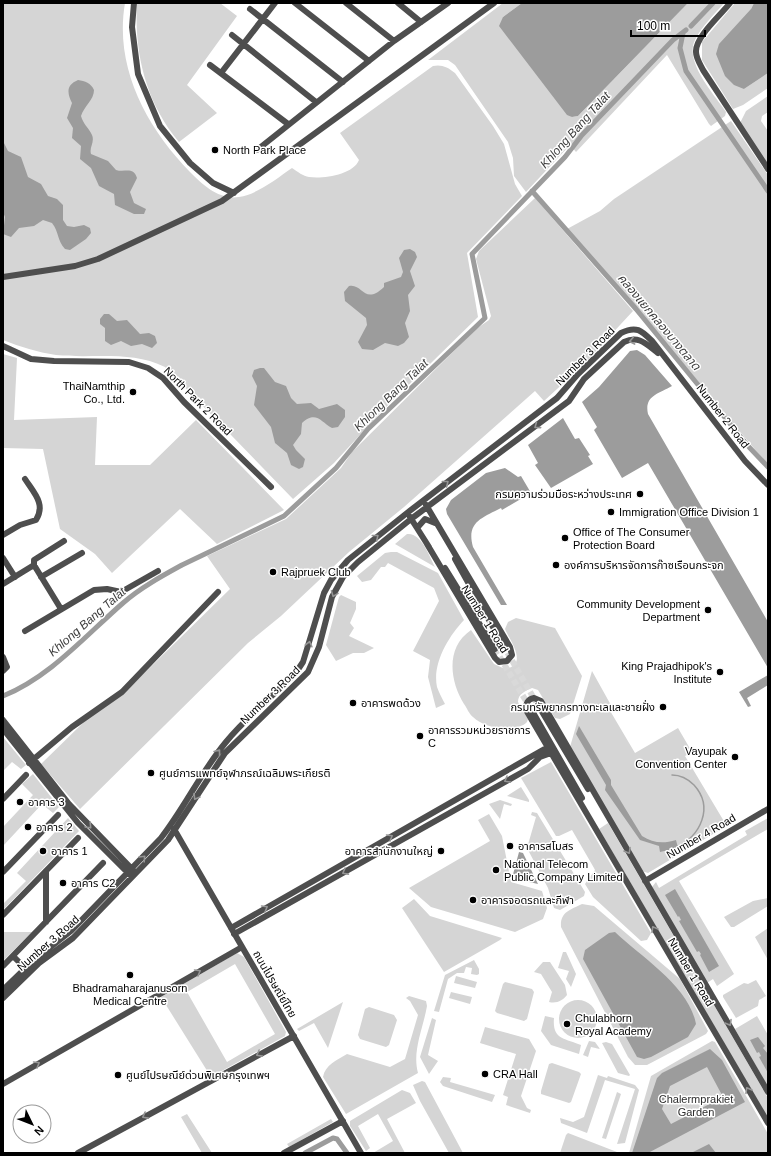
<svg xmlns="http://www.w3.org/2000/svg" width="771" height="1156" viewBox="0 0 771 1156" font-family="Helvetica,'Noto Sans Thai',sans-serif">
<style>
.green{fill:#d5d5d5;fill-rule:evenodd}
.water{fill:#9c9c9c;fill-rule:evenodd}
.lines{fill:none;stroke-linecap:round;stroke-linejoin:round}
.stream{stroke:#9c9c9c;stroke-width:1.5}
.canal{stroke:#9c9c9c;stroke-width:5}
.minor-tunnel{stroke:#d9d9d9;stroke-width:6;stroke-dasharray:6 3;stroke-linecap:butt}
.minor{stroke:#4e4e4e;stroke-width:6}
.oneway{stroke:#959595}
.poi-dot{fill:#000;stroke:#fff;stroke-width:1.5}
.labels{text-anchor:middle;stroke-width:3;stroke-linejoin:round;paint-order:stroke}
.poi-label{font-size:11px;fill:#000;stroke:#fff;text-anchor:start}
.street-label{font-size:11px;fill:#000;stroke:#fff}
.park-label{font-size:11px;fill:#2c2c2c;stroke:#fff}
.water-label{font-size:12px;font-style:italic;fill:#3d3d3d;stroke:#fff}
</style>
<rect width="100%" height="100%" fill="#fff"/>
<path class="green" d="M3 3H125C114 67 146 127 190 172 203 185 219 200 239 197 258 194 276 179 292 168 298 172 303 176 309 177 323 179 353 175 359 160L340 133 433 66C441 64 448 67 455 73L493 126 504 144 515 184 522 196 467 253 478 317 383 410 334 463 293 499 165 367C130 350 93 359 56 355 37 352 21 347 3 340Z
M137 3H220L237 16 187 85 217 113 179 142C146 103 134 53 137 3Z
M503 3H522L503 17 572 117 578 116 688 3H724C715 14 701 27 695 40 684 62 714 94 726 112L725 116 711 126 709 124 667 55 576 152 570 145 526 192 514 176 513 158 508 142 455 65 448 60H428Z
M735 3H754L751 9 744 89 768 73V88L743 105 733 109 702 60V42Z
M768 96V112L762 116 761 121 768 131V165L740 123 746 111Z
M731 121 768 175V465L620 288 567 229 600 211 614 199Z
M535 198 633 311 582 366 544 401 535 391 404 507 349 552 281 616 248 643 80 809 41 764 87 719 123 694 230 589 207 556 286 519 341 468 352 452 476 329 489 320 491 316 476 259 479 251Z
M3 354 17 358 14 420 97 417 95 465H150L196 420 284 510 217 544 180 509 112 573 95 554 60 529 43 449 3 448Z
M407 534C421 532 430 557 435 567L395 544Z
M391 552H397L438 573 464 620C449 636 432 663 437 687 439 693 442 698 445 704L436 708 428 677 430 660 413 651 439 601 434 588 388 563 385 567H381L371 580 362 582 357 576 385 553Z
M341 595 356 602V609L350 623 354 628 349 636 374 648 364 653H353L336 661 326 645 339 597Z
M516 618 555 628 582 676 570 714 560 719 555 718 538 690 532 688C525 691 518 694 518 702L528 719 527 722C522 727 517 727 510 728 498 729 482 726 473 717 469 714 467 708 464 704 450 681 445 648 471 630L494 664 505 669C529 665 510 641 505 629L508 622Z
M592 671 612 707 609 709 635 753 678 728 692 752 685 756 725 823 723 828 648 873 642 871 570 747Z
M3 737 26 765 21 769 12 762 3 771Z
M551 762 651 933 647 940 641 941 593 897 585 884 595 870 594 868 572 830 559 836H556L521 778Z
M33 774 59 807 53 813 42 804 3 846V827L33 795 22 784Z
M521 787 529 800V802L507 796Z
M500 800 512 804 511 806 504 804 500 819 489 804Z
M532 812 537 813 585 892 584 896 560 910 554 908 548 888 527 848 536 817 531 815Z
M489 814 502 836 511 882 542 891 547 908 543 919 515 932 431 907 409 888 490 841 478 820Z
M68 818 79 831 3 910V904L26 881 17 873Z
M768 818V829L679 881 734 974 717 986 713 979 707 983 652 887 656 882 659 888 747 835 745 831Z
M608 823 768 1098V1118L599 829Z
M768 898V906L734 927H731L724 917 753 901Z
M414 899 430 916 502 938 500 940 444 972 402 908Z
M582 904 594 906 680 979 708 1031 706 1034 647 1065H635L628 1057 561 927C560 912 570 910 582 904Z
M768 928V960L755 937Z
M3 932H32L3 961Z
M563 952H566L576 974 571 987 566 979 569 971 558 968Z
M237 953 244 957 286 1032 285 1036 211 1077 161 997ZM235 964 275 1034 227 1062 187 992Z
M474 960 479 969V974L477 975 471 974 472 968 466 967 464 973H457L448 979 439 1012 434 1011 445 975Z
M543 962H550L565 985 567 995C563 1000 557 1004 549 1002L552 992 541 974 534 972Z
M456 976 477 982 475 988 454 983Z
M756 980 766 996 759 1000 758 1006 736 1018 723 997V995L744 983 748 984Z
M505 982 532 989 534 992 527 1019 524 1021 497 1013 495 1011 503 984Z
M451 992 472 997 470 1004 449 998Z
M409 996 426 1001 427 1006C423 1029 412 1051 418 1073L346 1114 323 1077C325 1065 337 1060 347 1054L390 1067 405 1059 418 1015 410 1001 406 998Z
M559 1019a19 19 0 1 1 38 0a19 19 0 1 1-38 0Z
M343 1002 328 1048 314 1023 299 1031 297 1029Z
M369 1007 394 1015 397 1020 389 1045 386 1047 360 1039 358 1035 365 1009Z
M545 1016 554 1018C552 1040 565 1038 581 1045L579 1054 551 1045 541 1031Z
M757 1016 768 1035V1087L735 1029Z
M432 1018 436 1020 428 1055 438 1061 429 1074 420 1057Z
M485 1027 529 1039 536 1051 521 1096 527 1108 531 1110 530 1113 506 1105 508 1097 503 1095 516 1054 480 1043Z
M589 1041 595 1042 600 1049 591 1047 588 1057 583 1055Z
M712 1041 715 1042 768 1134V1153H629L651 1076Z
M606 1042 612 1044 630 1075 629 1076 618 1073 602 1043Z
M552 1063 579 1072 581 1074 571 1102 569 1103 541 1094V1091L549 1064Z
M598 1075 607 1078 608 1076 635 1085 639 1090 625 1143 617 1144 635 1089 605 1080 587 1133 561 1123 560 1118 573 1122 584 1117Z
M443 1077 451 1078 450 1082 495 1095 492 1102 443 1086 440 1082Z
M422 1081 425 1082 463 1153H449L420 1101 413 1085Z
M402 1090 410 1093 416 1103 387 1119 405 1153H373L393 1141 378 1114 358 1126 370 1148 366 1151 350 1126V1121Z
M617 1092 621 1094 606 1139 602 1138Z
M187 1114 212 1153H202L181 1117Z
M331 1119 333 1122 289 1147 287 1144Z
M568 1133 617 1152 618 1153H560L566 1135Z"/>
<path class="water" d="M522 3H688L578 116 572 117 567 115 499 26 503 17Z
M754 3H768V73L744 89 734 85 725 76 716 54 719 44 751 9Z
M78 80C85 81 91 83 94 90 94 100 84 106 81 116 83 124 89 128 92 135 95 142 89 147 91 154L108 161 116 170C125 173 133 166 137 178L130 192 134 203 146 209 144 214H134L115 205 114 194 99 186 91 168 80 159 81 146 72 138 73 128 67 118 72 103C67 93 66 85 78 80Z
M3 141 8 151 21 157 28 177 41 184 48 196 57 199 63 205V220L67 226 74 227 84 225 90 228 91 233 86 239 70 250 65 249C57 240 59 232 52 223L43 220 34 226 19 228 11 237 3 234 5 217 3 212Z
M410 249 415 252 417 257 410 271 415 286 408 295 410 311 405 323 409 337 404 343 398 346 385 343 373 350 362 349 358 342 367 325 366 318 345 301 344 292 349 286C363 283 364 306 384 287V283L401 277 403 272 399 258 404 250Z
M104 314H109L117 321 127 320 140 334 149 333 155 336 157 343 152 348 142 344 131 346 121 341 111 345 105 341V328L100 324V319Z
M637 350 645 355 672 386C658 394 644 396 648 414L768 622V668L648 463 622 478 594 430 597 427 582 402 599 387 630 351Z
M260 368H264L275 382 286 386 291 398 297 404 311 403 319 409 337 404 345 410V417L338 427 332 428C321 422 316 410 302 423L301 434 293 445 296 450 305 459 303 467 299 469 291 465 287 453 275 443 271 427 254 405 257 386 252 376 254 370Z
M563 418 575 439 579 438 590 455 588 456 593 464 551 488 535 465 538 463 528 445Z
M505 468 518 477 521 476 531 493 502 510 501 508C482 518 466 522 473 547L507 605H501L447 514 446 509 451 500 486 473Z
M768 675V685L747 698 751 706 748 707 739 692Z
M579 726 611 780V785L642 836C653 843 663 844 676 840L678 848 660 852 659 846 640 840 605 790 606 785 576 734Z
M519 852 523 853 538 884 512 878Z
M675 889 719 966 709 972 700 955 701 954 699 951 697 952 679 921 681 920 679 916 678 917 665 895Z
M615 932C641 957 689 986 696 1024L688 1037 651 1057 644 1059 637 1057 583 959 585 950 609 933Z
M758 1037 765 1046 763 1048 768 1054V1073L759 1057 761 1056 759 1052 757 1053 750 1040Z
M710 1049 722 1060 745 1102 648 1153H632L657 1078 662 1073ZM707 1067 723 1097 671 1124 662 1109 670 1086Z
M709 1144 716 1153H691Z"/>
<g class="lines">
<path class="stream" d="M672 775C681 775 688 779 694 785 714 807 701 836 676 847"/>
<path class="canal" d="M691 26 713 3
M683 33 680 48 686 71 768 191
M532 191 636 309 749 447 768 467
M3 696C50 677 85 636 123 603 140 588 162 576 182 565L284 516 336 468 368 429 485 318 472 254 565 157 582 135 673 40 686 30
M305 1153 333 1138 337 1139 347 1153"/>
<path class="minor-tunnel" d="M503 645 536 702
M495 649 529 706"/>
<path class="minor" d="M134 3 132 27 138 74 160 126 190 163 213 183 234 193
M295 3 369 61
M346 3 394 41
M398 3 421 22
M730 3C721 15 695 37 696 52 696 58 700 64 703 70L768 169
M250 9 343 82
M232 35 316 102
M210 65 288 124
M221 73 275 3
M257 150 394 41 448 3
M3 277 75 266 98 259 222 201 494 3
M3 346 31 359 54 361 129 362 148 368 163 378 184 402 271 487
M426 505 510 647 512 655 507 661 499 662 495 658 427 544
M410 517 429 547
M417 528 425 519 435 523
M3 535 20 525 36 520C46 504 34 493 25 479
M3 558 15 577
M455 559 503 645
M34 565V560L64 541
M445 568 495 649
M41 577 82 553
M3 584 34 565 61 609
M25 631 94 590 107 589 121 592 158 571
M3 657 7 667 3 671
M538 705 588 789
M531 709 582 798
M3 720 69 804 134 871
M3 729 78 823 131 876
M29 763 72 727 122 692 218 592
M3 799 26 775
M174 829 361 1153
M46 871V922
M3 872 58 815
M645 881 768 809
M3 915 78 838
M231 928 548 747
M234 934 528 769 540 757 551 753
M13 956 25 968
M3 966 103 863
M3 990 34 960 71 931 161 838C185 807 201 772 226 742 247 716 274 696 297 671L303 662 324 593 331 580 348 560 407 513 557 398 578 374 621 333C637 325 642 331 653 342L745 461 768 485
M3 998 39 963 73 938 168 840 225 753 308 672 319 647 332 597 343 577 358 562 411 519 569 401 584 379 624 342C639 335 646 344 658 353
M3 1084 242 947
M768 1092 541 701 534 698C528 699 525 704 526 710L768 1123
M78 1153 294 1036
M284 1153 343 1121"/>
</g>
<defs><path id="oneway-chevron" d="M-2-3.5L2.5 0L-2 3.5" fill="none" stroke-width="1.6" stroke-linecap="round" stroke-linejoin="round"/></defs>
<g class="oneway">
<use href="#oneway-chevron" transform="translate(632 341) rotate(169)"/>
<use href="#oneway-chevron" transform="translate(537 426) rotate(143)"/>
<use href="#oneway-chevron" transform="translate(446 483) rotate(-38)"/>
<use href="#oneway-chevron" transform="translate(376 537) rotate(-39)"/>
<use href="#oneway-chevron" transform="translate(334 594) rotate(111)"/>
<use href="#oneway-chevron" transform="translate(309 644) rotate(-76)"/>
<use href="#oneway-chevron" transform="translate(218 752) rotate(-52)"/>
<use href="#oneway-chevron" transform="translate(507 780) rotate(151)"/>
<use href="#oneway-chevron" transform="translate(196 797) rotate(121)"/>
<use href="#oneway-chevron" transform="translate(89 826) rotate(47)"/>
<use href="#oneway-chevron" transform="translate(390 837) rotate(-30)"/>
<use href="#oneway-chevron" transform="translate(628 851) rotate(60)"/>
<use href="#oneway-chevron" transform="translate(143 858) rotate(-46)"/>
<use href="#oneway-chevron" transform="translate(345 872) rotate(151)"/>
<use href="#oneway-chevron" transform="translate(265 908) rotate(-30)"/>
<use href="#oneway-chevron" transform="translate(654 929) rotate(-120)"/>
<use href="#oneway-chevron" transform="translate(198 972) rotate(-30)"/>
<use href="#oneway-chevron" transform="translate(729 1023) rotate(60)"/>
<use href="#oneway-chevron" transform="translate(259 1054) rotate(152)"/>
<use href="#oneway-chevron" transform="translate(37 1064) rotate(-30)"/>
<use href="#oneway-chevron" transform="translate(748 1090) rotate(-120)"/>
<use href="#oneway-chevron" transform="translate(145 1116) rotate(152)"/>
</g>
<g class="poi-dot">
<circle cx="215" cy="150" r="4"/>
<circle cx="133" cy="392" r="4"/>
<circle cx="640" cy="494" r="4"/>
<circle cx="611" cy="512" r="4"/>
<circle cx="565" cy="538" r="4"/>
<circle cx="556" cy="565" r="4"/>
<circle cx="273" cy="572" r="4"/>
<circle cx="708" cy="610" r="4"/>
<circle cx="720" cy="672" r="4"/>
<circle cx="353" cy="703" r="4"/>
<circle cx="663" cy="707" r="4"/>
<circle cx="420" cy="736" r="4"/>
<circle cx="735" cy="757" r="4"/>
<circle cx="151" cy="773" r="4"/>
<circle cx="20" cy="802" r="4"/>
<circle cx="28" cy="827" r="4"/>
<circle cx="510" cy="846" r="4"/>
<circle cx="43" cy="851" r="4"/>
<circle cx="441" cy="851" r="4"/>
<circle cx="496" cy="870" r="4"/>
<circle cx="63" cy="883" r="4"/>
<circle cx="473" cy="900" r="4"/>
<circle cx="130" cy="975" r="4"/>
<circle cx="567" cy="1024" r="4"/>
<circle cx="485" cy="1074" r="4"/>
<circle cx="118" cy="1075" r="4"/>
</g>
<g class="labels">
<g class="poi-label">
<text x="223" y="154">North Park Place</text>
<text x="125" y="390" text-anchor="end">ThaiNamthip<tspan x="125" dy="13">Co., Ltd.</tspan></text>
<text x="632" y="498" text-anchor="end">กรมความร่วมมือระหว่างประเทศ</text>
<text x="619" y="516">Immigration Office Division 1</text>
<text x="573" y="536">Office of The Consumer<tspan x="573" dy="13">Protection Board</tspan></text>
<text x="564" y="569">องค์การบริหารจัดการก๊าซเรือนกระจก</text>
<text x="281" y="576">Rajpruek Club</text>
<text x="700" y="608" text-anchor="end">Community Development<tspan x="700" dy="13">Department</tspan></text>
<text x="712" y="670" text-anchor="end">King Prajadhipok's<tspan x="712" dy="13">Institute</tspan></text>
<text x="361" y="707">อาคารพดด้วง</text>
<text x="655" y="711" text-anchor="end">กรมทรัพยากรทางทะเลและชายฝั่ง</text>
<text x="428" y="734">อาคารรวมหน่วยราชการ<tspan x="428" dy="13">C</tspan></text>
<text x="727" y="755" text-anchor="end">Vayupak<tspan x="727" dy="13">Convention Center</tspan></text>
<text x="159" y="777">ศูนย์การแพทย์จุฬาภรณ์เฉลิมพระเกียรติ</text>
<text x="28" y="806">อาคาร 3</text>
<text x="36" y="831">อาคาร 2</text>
<text x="518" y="850">อาคารสโมสร</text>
<text x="51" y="855">อาคาร 1</text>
<text x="433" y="855" text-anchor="end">อาคารสำนักงานใหญ่</text>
<text x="504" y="868">National Telecom<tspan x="504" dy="13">Public Company Limited</tspan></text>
<text x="71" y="887">อาคาร C2</text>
<text x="481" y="904">อาคารจอดรถและกีฬา</text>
<text x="130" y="992" text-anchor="middle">Bhadramaharajanusorn<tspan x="130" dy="13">Medical Centre</tspan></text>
<text x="575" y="1022">Chulabhorn<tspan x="575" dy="13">Royal Academy</tspan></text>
<text x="493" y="1078">CRA Hall</text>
<text x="126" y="1079">ศูนย์ไปรษณีย์ด่วนพิเศษกรุงเทพฯ</text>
</g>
<g class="street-label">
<text transform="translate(585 356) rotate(-45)" y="4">Number 3 Road</text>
<text transform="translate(198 401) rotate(45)" y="4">North Park 2 Road</text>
<text transform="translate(723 416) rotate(52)" y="4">Number 2 Road</text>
<text transform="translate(485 619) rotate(58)" y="4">Number 1 Road</text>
<text transform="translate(270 695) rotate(-44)" y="4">Number 3 Road</text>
<text transform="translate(701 836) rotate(-30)" y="4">Number 4 Road</text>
<text transform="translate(48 943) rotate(-41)" y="4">Number 3 Road</text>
<text transform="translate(691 972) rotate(59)" y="4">Number 1 Road</text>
<text transform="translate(275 984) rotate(60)" y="4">ถนนไปรษณีย์ไทย</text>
</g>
<g class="park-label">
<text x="696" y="1103">Chalermprakiet<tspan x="696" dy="13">Garden</tspan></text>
</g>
<g class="water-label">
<text transform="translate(575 130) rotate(-48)" y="4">Khlong Bang Talat</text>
<text transform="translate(659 322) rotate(50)" y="4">คลองแยกคลองบางตลาด</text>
<text transform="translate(391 395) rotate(-44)" y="4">Khlong Bang Talat</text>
<text transform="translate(87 622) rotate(-41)" y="4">Khlong Bang Talat</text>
</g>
</g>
<rect width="771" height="1156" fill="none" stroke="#000000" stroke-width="8"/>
<g transform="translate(32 1124) rotate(133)"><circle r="19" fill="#ffffff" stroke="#999999"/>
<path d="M0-3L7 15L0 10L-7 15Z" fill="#000000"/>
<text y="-6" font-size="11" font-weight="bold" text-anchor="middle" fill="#000000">N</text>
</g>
<path d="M631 30v6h74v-6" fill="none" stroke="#000000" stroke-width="2"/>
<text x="637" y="30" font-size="12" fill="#000000" stroke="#ffffff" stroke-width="3" paint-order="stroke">100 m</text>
</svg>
